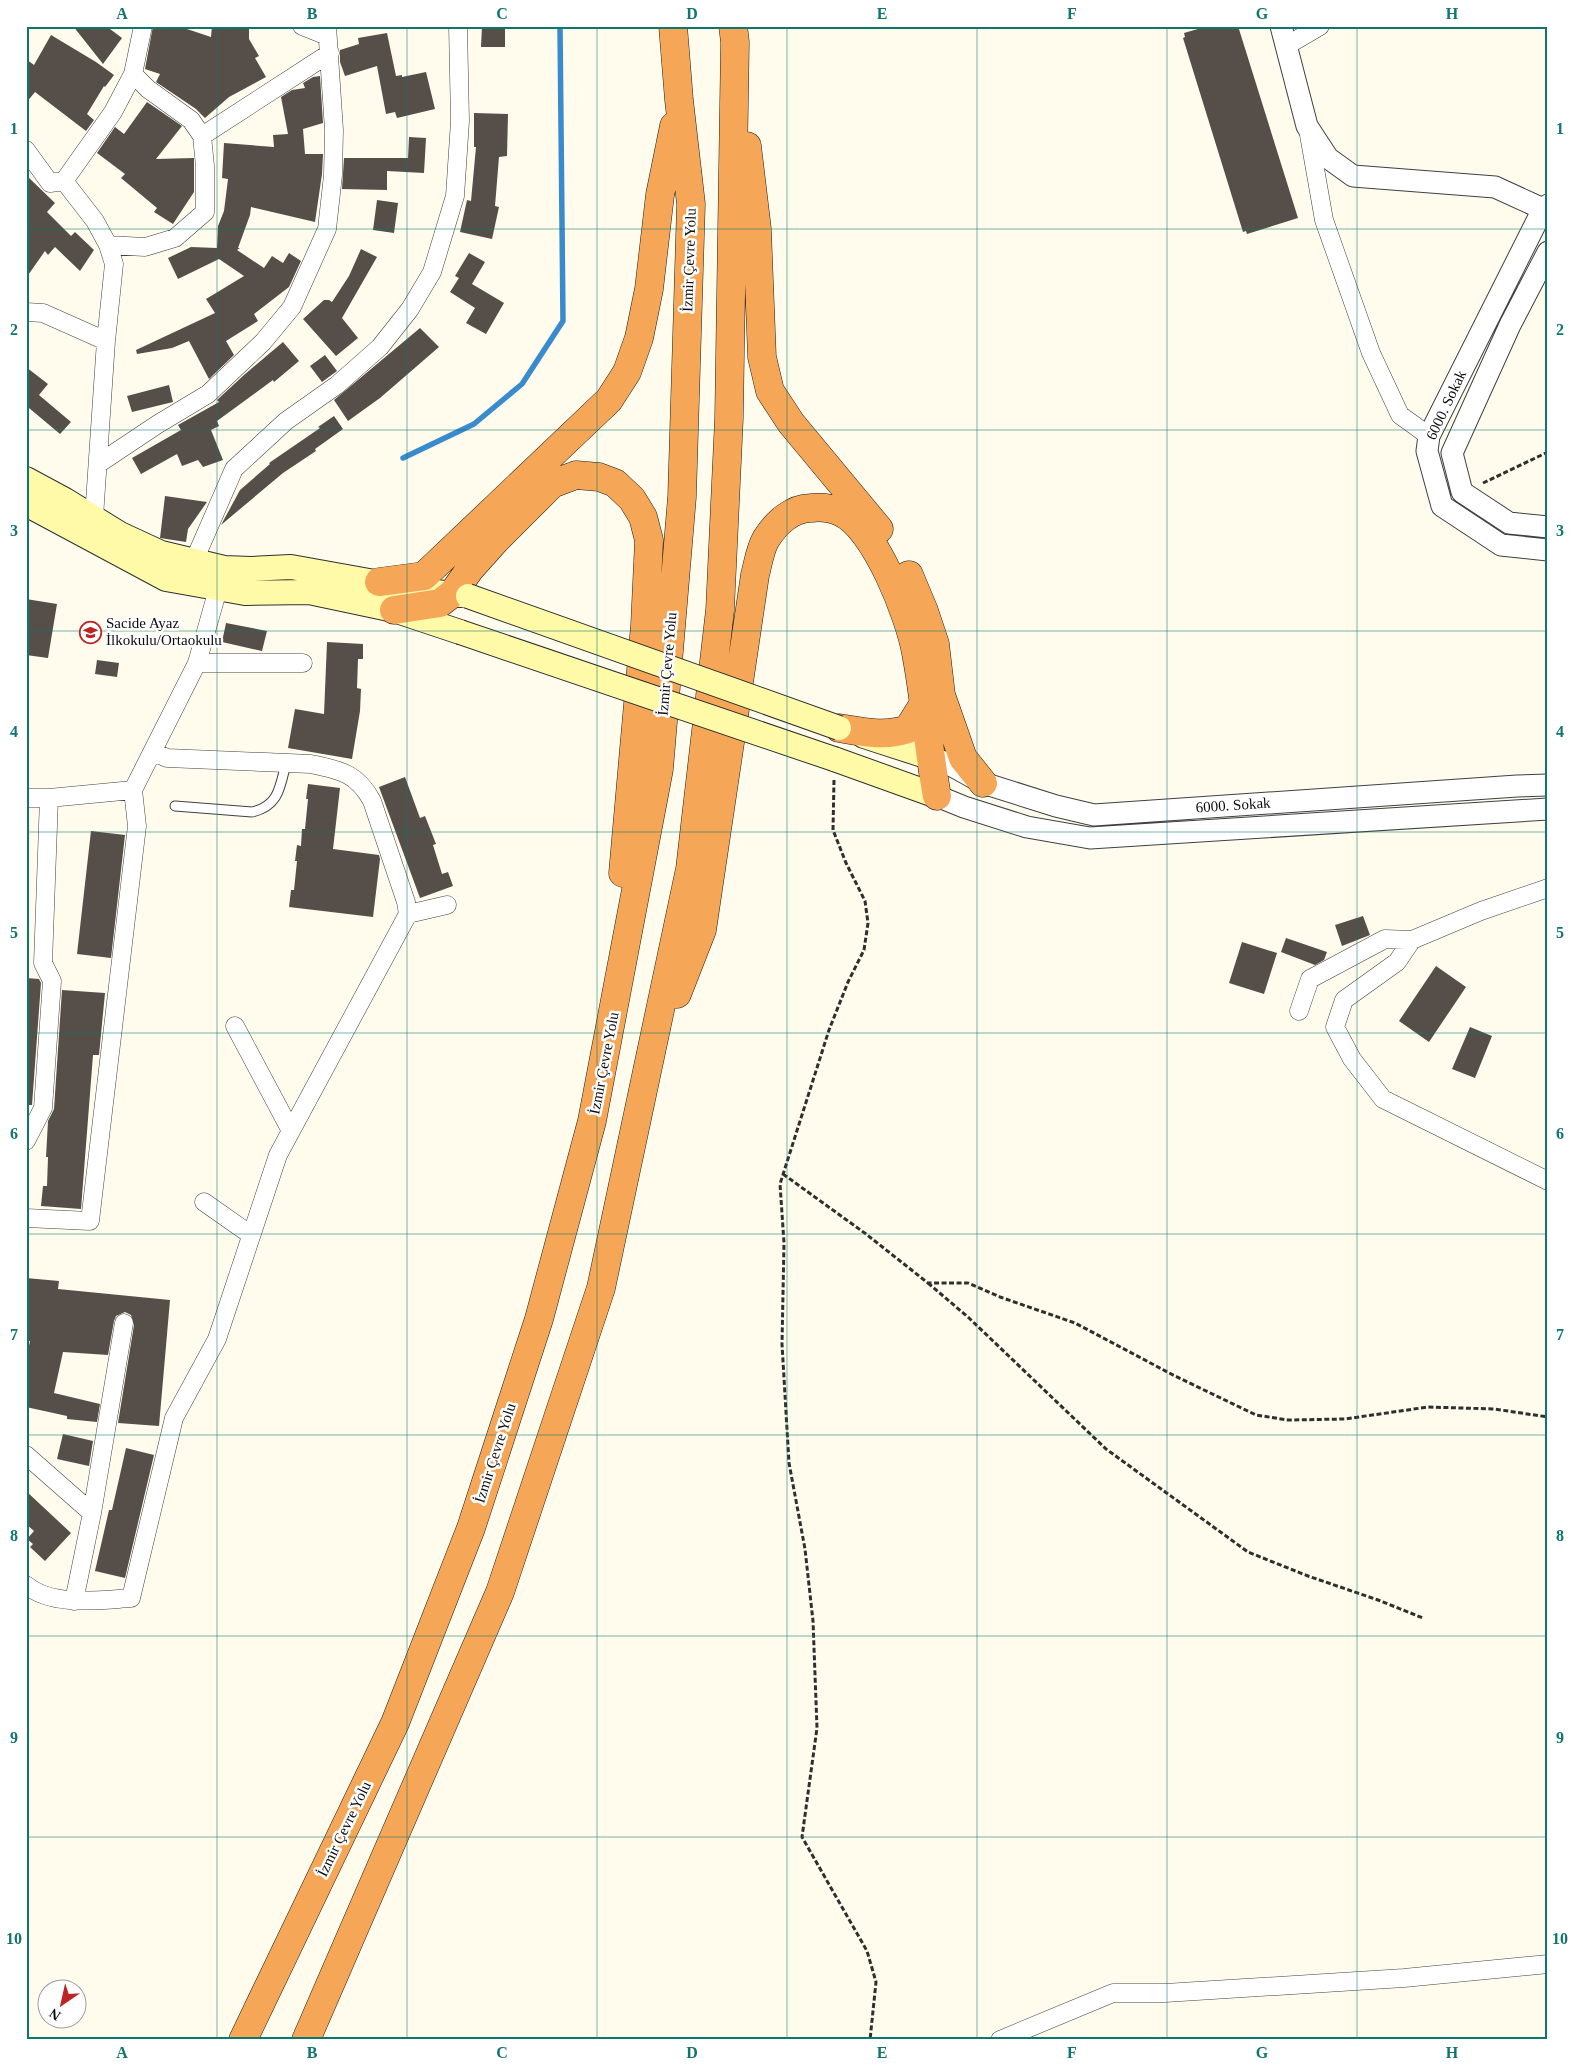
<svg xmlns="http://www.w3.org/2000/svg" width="1574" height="2066" viewBox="0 0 1574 2066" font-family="Georgia,serif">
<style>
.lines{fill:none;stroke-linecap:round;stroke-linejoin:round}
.stream{stroke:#398bcd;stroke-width:5.5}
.building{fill:#564f49}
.service-casing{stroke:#404040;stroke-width:11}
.minor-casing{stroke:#404040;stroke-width:19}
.tertiary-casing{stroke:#404040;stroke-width:23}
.secondary-casing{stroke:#2f2f2f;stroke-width:26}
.motorway-casing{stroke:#1e1e1e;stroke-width:29}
.path{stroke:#2f2f2f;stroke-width:3;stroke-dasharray:5 2.5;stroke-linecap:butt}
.service{stroke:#fff;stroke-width:9}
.minor{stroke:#fff;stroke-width:18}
.tertiary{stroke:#fff;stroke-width:21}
.secondary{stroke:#fffaa8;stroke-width:24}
.motorway{stroke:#f5a656;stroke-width:28}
.secondary-bridge-casing{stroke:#2f2f2f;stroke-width:26;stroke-linecap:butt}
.secondary-bridge{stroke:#fffaa8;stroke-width:24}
.grid{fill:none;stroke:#0f766e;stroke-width:1;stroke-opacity:0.55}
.labels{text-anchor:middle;stroke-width:5;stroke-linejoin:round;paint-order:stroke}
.street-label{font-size:15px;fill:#0d0d0d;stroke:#fff}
.poi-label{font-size:15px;fill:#0d0d0d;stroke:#fff;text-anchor:start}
.neatline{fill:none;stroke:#0f766e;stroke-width:2}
.grid-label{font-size:16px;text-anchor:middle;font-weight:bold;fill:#0f766e}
</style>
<rect width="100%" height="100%" fill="#fffced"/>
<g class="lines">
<path class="stream" d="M403 458 474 424 522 384 563 321 560 26"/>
</g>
<path class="building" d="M73 26H106L122 38 103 64Z
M153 26H178L211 37 212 26H249V39L259 56 255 58 266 77 229 97 205 118 196 109 156 82 160 74 145 69Z
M482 26H505V47H481Z
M1208 26H1238L1298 218 1247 234 1246 231 1243 232 1183 38 1185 37 1184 33Z
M387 33 396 76 402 75V77L426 72 435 109 397 118 395 112 386 114 377 66 345 76 340 62V50L359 44 358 38Z
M51 35 96 62 114 75 105 87 104 86 87 114 94 120 86 131 35 92 26 103V59L34 65Z
M320 76 323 123 303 129 305 154H323L322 174 315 222 251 207 250 215 238 248H240L237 250 264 268 272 256 283 263 289 253 301 261 289 287 254 314 258 321 226 341 234 355 209 379 189 341 172 348 137 354 136 350 215 313 206 299 244 276 219 259 178 279 168 258 191 247 217 248 218 226 224 211 228 179 222 178 224 143 274 147 273 135 288 134 281 97 292 90 305 88 303 83 313 77Z
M147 102 182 126 156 159 194 158V192L173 224 154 212 157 208 121 178 125 174 97 153 115 127 124 134Z
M474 113 508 114 507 156 499 157 495 206 499 207 492 239 460 232 467 200 471 201 476 147H474Z
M409 137 426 138 424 173 387 171V190L342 189 344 158H408Z
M26 175 55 203 47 212 71 236 75 232 94 250 80 271 55 247 48 255 45 251 26 278Z
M377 200 398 203 394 233 373 230Z
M361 249 377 257 342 318 358 338 336 356 303 319 324 300H329L332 302 349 276Z
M469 253 485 262 472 284 504 303 486 334 466 323 475 308 450 292 459 278 455 276Z
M420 328 439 347 380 398 348 421 334 400Z
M283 342 299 361 274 382 273 380 217 421 219 426 211 430 223 460 203 467 198 460 182 466 177 454 141 474 132 458 181 430 178 425 219 402 217 400 244 375Z
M325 355 337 371 322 382 310 366Z
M26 367 48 384 39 395 71 422 60 434 29 408 26 411Z
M169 385 173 402 132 412 127 396Z
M334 416 343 429 315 449 316 451 283 473 221 525 240 490 270 464 269 463 320 428 318 427Z
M165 496 207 502 188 529 186 542 160 538Z
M26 599 57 604 48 658 26 655Z
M226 623 267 631 262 651 222 642Z
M327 642 363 644V659H358L357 688 361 689 360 711 352 759 288 748 295 709 324 714Z
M97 660 119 663 117 677 95 674Z
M405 777 420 818 425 816 436 844 433 845 442 874 448 872 453 886 420 898 379 787Z
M308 784 340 788 333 849 379 855 380 859 373 917 289 907 291 890H294L297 861H295L297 845 301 846 302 829H305L308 799H306Z
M91 831 125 835 111 958 77 954Z
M1363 916 1370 935 1342 946 1335 925Z
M1286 938 1327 952 1324 960 1315 965 1281 952Z
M1242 942 1277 953 1264 994 1229 983Z
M1436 966 1466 987 1429 1042 1399 1021Z
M26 978 39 979 41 983 32 1105H26Z
M62 990 105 993 99 1055H93L81 1209 41 1206 43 1186H47L48 1157H46L48 1121 54 1109Z
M1470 1027 1492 1036 1475 1078 1452 1069Z
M26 1278 59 1281 58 1289 170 1300 159 1426 118 1423 134 1325 131 1315 125 1312 116 1316 114 1321 108 1355 63 1352 54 1393 100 1404 97 1422 67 1419V1416L26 1407V1360L30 1341H26Z
M63 1434 93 1441 89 1466 57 1459Z
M126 1448 154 1455 125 1578 95 1571 109 1510H112Z
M26 1491 71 1533 45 1561 30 1547 33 1544 27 1539 34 1531 26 1524Z"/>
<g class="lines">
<defs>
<path id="service" d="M175 806 252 812C279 806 280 787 286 763"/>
<path id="minor" d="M302 26 327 36
M1286 46 1320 26
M1308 129 1324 220 1371 353 1400 415 1429 436
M202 136 330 53
M26 150 50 183 64 181 95 221 108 245 114 264 106 341 94 517
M64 181 113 112 133 74
M108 245 145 247 175 238 205 212V166L202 136 191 120 148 89 133 74 143 26
M26 312 43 313 106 341
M98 464 158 424 208 394 263 342 292 307 327 229 333 175 334 130 327 26
M194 561 234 469 286 421 337 385 380 347 410 309 432 272 455 196 460 121 458 26
M197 663 218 589
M26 798H49L133 790 197 663H303
M408 914 447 905
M1412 940 1397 962 1344 1000 1335 1027 1352 1059 1383 1099 1548 1181
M1299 1011 1310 979 1385 939 1412 940 1481 911 1548 888
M235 1026 291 1131
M26 1141 43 1108 52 981 43 963 49 798
M204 1202 251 1235
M26 1218 90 1221 137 826 133 790
M26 1455 92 1513
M26 1585C53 1607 99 1600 131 1598L174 1418 217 1339 278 1155 408 914 406 902 372 801C357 773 340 770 311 764L167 758 153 752
M74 1601 92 1513 124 1323
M1000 2040 1113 1993H1165L1404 1978 1548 1964"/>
<path id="tertiary" d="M1281 26 1307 126 1328 158 1353 176 1495 187 1543 209 1548 213
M1548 205 1543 209 1429 436 1427 451 1442 506 1501 545 1548 550
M1548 252 1510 325 1452 453 1462 492 1509 523 1548 527
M929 757 947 763 983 783 1056 806 1094 815 1517 786 1548 785
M937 796 964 807 1027 827 1090 838 1548 809"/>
<path id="secondary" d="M26 479 65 500 120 534 161 553 224 568 251 569 291 567 419 590 461 595
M26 504 166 579 245 593 309 592 394 610 460 632
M864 736 929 757
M834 759 937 796"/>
<path id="motorway" d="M747 146 757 229 762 357 770 391 791 423 879 529
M909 575 924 611 935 644 941 695 963 758 983 783
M379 582 424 576 609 400 627 372 639 338 649 289 660 195 674 126
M394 610 440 603 453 593 470 569 496 540 552 484 576 475 599 477 615 483 632 499 643 517 649 540 645 625 623 873
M839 728C863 732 885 737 908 729L923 705
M677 994 702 930 755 575C758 564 760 549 766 539 776 523 792 508 811 508 820 507 831 508 840 512 875 526 910 618 916 653 925 700 928 748 937 796
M243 2040 395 1723 471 1528 539 1319 592 1121 659 769 682 497 691 204 679 100 673 26
M306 2040 500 1592 601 1288 690 869 720 610 729 418 735 42 733 26"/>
</defs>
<use href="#service" class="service-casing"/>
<use href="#minor" class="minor-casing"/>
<use href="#tertiary" class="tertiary-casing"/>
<use href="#secondary" class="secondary-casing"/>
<use href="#motorway" class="motorway-casing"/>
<path class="path" d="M1483 483 1548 452
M834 780 833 830 846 863 865 901 868 923 864 950 848 982 829 1030 780 1184 784 1243 782 1344 789 1463 805 1549 813 1621 817 1728 802 1837 867 1951 876 1982 870 2040
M783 1174 866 1234 928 1283H968L1000 1297 1075 1323 1175 1376 1256 1415 1288 1420 1345 1419 1428 1407 1494 1409 1548 1417
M928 1283 969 1318 1106 1449 1248 1552 1308 1576 1378 1600 1423 1618"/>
<use href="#service" class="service"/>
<use href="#minor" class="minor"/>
<use href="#tertiary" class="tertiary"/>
<use href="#secondary" class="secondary"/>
<use href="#motorway" class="motorway"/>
<defs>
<path id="secondary-bridge" d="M468 596 839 728
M460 632 834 759"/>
</defs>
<use href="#secondary-bridge" class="secondary-bridge-casing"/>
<use href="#secondary-bridge" class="secondary-bridge"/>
</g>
<path class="grid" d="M217 26V2040M407 26V2040M597 26V2040M787 26V2040M977 26V2040M1167 26V2040M1357 26V2040M26 229H1548M26 430H1548M26 631H1548M26 832H1548M26 1033H1548M26 1234H1548M26 1435H1548M26 1636H1548M26 1837H1548"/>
<defs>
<symbol id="school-ring" viewBox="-11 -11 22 22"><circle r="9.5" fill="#fff" stroke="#bd2525" stroke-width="1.5"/><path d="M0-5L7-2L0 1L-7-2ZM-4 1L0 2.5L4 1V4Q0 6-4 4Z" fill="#bd2525"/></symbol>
</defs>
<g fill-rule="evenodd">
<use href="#school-ring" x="78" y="620" width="25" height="25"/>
</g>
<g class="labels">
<g class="street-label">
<text transform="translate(689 260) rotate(-88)" y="5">İzmir Çevre Yolu</text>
<text transform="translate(1446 405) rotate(-65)" y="5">6000. Sokak</text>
<text transform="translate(667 664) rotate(-85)" y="5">İzmir Çevre Yolu</text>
<text transform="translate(1233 805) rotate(-4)" y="5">6000. Sokak</text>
<text transform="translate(604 1063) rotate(-79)" y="5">İzmir Çevre Yolu</text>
<text transform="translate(495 1453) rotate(-72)" y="5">İzmir Çevre Yolu</text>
<text transform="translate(344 1829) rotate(-64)" y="5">İzmir Çevre Yolu</text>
</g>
<g class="poi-label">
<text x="106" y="628">Sacide Ayaz<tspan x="106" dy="17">İlkokulu/Ortaokulu</tspan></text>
</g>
</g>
<rect width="1574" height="2066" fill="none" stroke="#ffffff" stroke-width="55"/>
<g transform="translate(62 2004) rotate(214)"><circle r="24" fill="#ffffff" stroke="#9e9e9e"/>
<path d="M0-4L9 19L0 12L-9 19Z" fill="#bd2525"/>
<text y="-8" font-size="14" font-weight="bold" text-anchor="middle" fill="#0d0d0d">N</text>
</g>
<rect x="28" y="28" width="1518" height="2010" class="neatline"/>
<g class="grid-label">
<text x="122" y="19">A</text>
<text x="312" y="19">B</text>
<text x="502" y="19">C</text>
<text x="692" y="19">D</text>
<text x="882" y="19">E</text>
<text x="1072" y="19">F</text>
<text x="1262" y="19">G</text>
<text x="1452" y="19">H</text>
<text x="14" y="134">1</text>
<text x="1560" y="134">1</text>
<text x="14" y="335">2</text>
<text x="1560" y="335">2</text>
<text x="14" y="536">3</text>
<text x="1560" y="536">3</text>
<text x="14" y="737">4</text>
<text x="1560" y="737">4</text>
<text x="14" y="938">5</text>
<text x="1560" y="938">5</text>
<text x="14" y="1139">6</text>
<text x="1560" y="1139">6</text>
<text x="14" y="1340">7</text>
<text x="1560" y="1340">7</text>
<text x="14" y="1541">8</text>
<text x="1560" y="1541">8</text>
<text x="14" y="1743">9</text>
<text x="1560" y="1743">9</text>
<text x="14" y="1944">10</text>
<text x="1560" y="1944">10</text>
<text x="122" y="2058">A</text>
<text x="312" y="2058">B</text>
<text x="502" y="2058">C</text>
<text x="692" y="2058">D</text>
<text x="882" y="2058">E</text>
<text x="1072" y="2058">F</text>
<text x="1262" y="2058">G</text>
<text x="1452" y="2058">H</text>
</g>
</svg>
